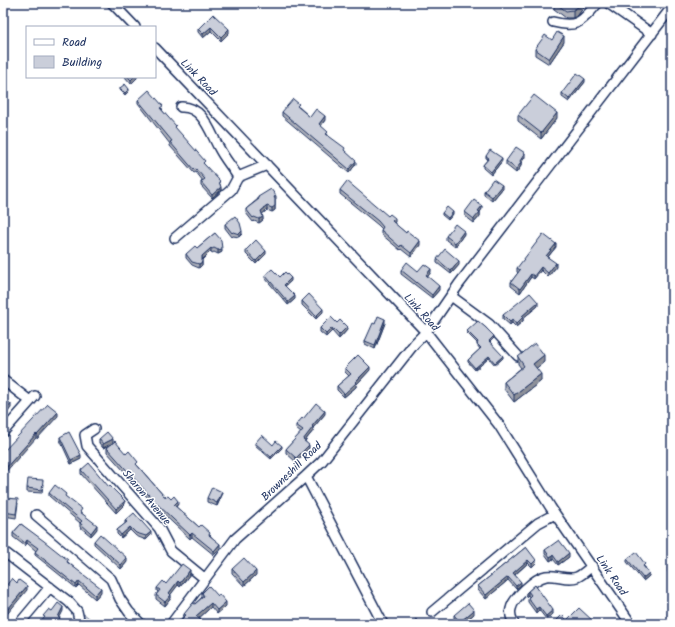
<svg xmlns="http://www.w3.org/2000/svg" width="675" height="627" viewBox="0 0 675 627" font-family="Kalam,sans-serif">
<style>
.green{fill:#dee1e7;stroke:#7c88a2}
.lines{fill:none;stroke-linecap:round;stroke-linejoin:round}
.minor-casing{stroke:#1b2f5e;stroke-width:12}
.minor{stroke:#fff;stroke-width:9}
.wall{fill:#aeb1bb;stroke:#1b2f5e}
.shaded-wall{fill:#8d9099;stroke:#1b2f5e}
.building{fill:#caceda;stroke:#1b2f5e}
.labels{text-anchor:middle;stroke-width:3;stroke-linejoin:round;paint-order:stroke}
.street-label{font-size:11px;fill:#1b2f5e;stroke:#fff}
</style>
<rect width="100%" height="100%" fill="#fff"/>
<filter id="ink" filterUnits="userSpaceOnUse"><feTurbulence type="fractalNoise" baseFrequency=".025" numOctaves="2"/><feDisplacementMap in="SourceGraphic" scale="8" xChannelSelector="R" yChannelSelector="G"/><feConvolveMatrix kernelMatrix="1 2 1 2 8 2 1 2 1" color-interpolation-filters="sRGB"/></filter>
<g filter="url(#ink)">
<path class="green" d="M84 614 97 624H85Z"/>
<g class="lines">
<defs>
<path id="minor" d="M112 3 135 27
M608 3 652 34
M553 22C579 29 582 20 598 3
M155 48 426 332 499 425 551 508 631 624
M181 107C203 106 210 132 219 148 224 158 232 167 238 177
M175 238 231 190 238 177 267 165
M451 296 489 324 518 356
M3 380 30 401
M94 429 85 435 87 446 159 528 171 551 204 578
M3 432 35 396
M306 476 383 624
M36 515 111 579 120 599 129 612 141 624
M3 551 69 602 77 611 80 624
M432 612 538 523 555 514
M19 624 50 587
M171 624 235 539 306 476 322 461 415 343 426 332 459 284 672 7
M514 624C512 619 509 615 511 609 513 598 535 578 546 576 556 574 567 581 577 577 582 575 587 570 592 566"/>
</defs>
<use href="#minor" class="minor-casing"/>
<use href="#minor" class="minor"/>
</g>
<path class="wall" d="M554 3H587L578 15 573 18H566L554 9Z
M213 14 229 33 221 41 211 31 203 38 198 32V29Z
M552 40 564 42 549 64 535 55V49Z
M125 77H137V78L131 84Z
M585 82 569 102 562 97V93Z
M120 88 129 91 125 95 120 90Z
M138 100 163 109 162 110 176 129 220 184 221 190 212 198 201 186V182L203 181 196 172 194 173 170 146V144L138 103Z
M299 107 310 117 325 120 321 126 328 135V136L345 151 356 164 349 173 282 116V112Z
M518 115 557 118 541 139 518 121Z
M486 156 502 161 491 175 483 168V165L488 159 486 158Z
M525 157 521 163V166L516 173 506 165V161Z
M502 189 492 201 484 195V191Z
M340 190 395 222 394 223 420 245 411 257 401 249 400 250 381 234V230L382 229 378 225 340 194Z
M258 197 276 199 275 200V210L272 212 267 210 262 214 263 220 259 223 254 221 253 222 246 213V209L258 199Z
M482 209 480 212V216L474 223 465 216V212Z
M442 213 453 214 448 220 442 215Z
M225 224 242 234 239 237 233 236 232 237 225 228Z
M215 233 222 252 218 254 214 252 212 253 211 251 202 259V265L199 268 192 265 186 258V254L197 248Z
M464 234 455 247 446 240V236Z
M556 247 548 257 556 267 548 277 541 270 534 279 531 277 520 293 511 286V282L518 273 517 272V268Z
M246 250 266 254 256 264 246 254Z
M437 259 459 265 451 274 437 263Z
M401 270 431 272 427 277 439 290 432 298 401 274Z
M265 275 280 277 291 281 285 286 295 299 288 305 265 278Z
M302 301 323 312 316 319 302 305Z
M538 306 523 318V321L516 327 512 323 510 325 503 319V315Z
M337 323 347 330 339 339 332 331 326 337 320 332V328Z
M385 323 375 349 365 344V341L375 324Z
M467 331 494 338 490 342 503 358 495 365 489 358 475 370 468 362V360L480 349 477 345V343L467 333Z
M518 357 544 362 536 368 541 381 514 402 504 389V382L521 368 518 364Z
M345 368 370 370 356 385V387L344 397 337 390V386L349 376 345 372Z
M325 414 313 428V431L305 441 309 448 296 462 286 453V449L301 433 296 429V425L303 419Z
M60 437 81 459 71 464 60 440Z
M99 439 113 443 103 448 99 443Z
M255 443 282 448 271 459 255 445Z
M107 448 126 454 138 466 163 495 166 497 171 499 178 504 176 507 199 527 210 535 220 548 214 555 192 537 190 539 156 507 107 452Z
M81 470 109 487 125 504 116 513 81 474Z
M43 484 42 493 27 492V488Z
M49 493 66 497 97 529 91 536 80 527V523L49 496Z
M222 495 217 506 207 502V498Z
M18 503 16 518 4 516V512Z
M125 521 151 535 146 540 136 536 130 530 121 538 117 534V530L125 524Z
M21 524 68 562 101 592 95 599 79 585 76 588 35 555V552L36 551 27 543 25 546 13 537V533Z
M94 541 127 562 121 569 94 544Z
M526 547 536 563 532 567 528 563 515 575 521 585 516 589 508 580 486 599 478 590V586Z
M545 550 569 557 558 565 553 559 550 561 545 554Z
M627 559 645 567 649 576 643 581 627 562Z
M672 564V577L668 572V567Z
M232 569 256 575 244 586 232 573Z
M190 574 180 587 178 585 170 594 171 598 165 606 156 599V595L158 592 157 591V588L166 584Z
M535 585 553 614 546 619 539 610 536 613 528 602V598L529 597 528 595 526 597V593Z
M202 593 226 606 217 614 211 607 199 618 205 624H178V623L184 616V614L202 597Z
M672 611V623L668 616V613Z
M474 614 462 624H458L454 618V615Z
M557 620H567L593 624H558L557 623Z"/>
<path class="shaded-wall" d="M582 3H587L578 15 573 18V10Z
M211 27V31L203 38V34Z
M229 29V33L221 41V37Z
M564 36V42L549 64V59Z
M134 77H137V78L131 84V80Z
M585 79V82L569 102V99Z
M129 89V91L125 95V93Z
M557 113V118L541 139V133Z
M325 116V120L319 128V124Z
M525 153V157L521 163V166L516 173V169L520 161Z
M502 158V161L491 175V172Z
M356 161V164L349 173V169Z
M502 185V189L492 201V197Z
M221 187V190L212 198V195Z
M276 196V199L275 200V210L272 212V208L274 197Z
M267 206V210L261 215V211Z
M482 206V209L480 212V216L474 223V219L478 211Z
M453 212V214L448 220V218Z
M263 217V220L259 223V219Z
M395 218V222L392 225V221Z
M242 231V234L239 237V234Z
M464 231V234L455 247V243Z
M420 241V245L411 257V253Z
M556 244V247L546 259V256Z
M211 248V251L202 260V256Z
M222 249V252L218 254V250Z
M266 251V254L256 264V261Z
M459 261V265L451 274V271Z
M202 262V265L199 268V264Z
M556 263V267L548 277V273Z
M541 267V270L534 279V276Z
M431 269V272L426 279V275Z
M531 274V277L520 293V289Z
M291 278V281L284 287V285Z
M439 286V290L432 298V295Z
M295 296V299L288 305V302Z
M538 302V306L523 318V321L516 327V324L522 316Z
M323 309V312L316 319V316Z
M385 319V323L375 349V345Z
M512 319V323L510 325V322Z
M347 327V330L339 339V335Z
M332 328V331L326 337V334Z
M494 336V338L489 343V341Z
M544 355V362L533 371V364Z
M489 356V358L475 370V368Z
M503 356V358L495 365V363Z
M370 367V370L356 385V387L344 397V394Z
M541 374V381L514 402V395Z
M11 404V408L3 418V414Z
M325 411V414L313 428V431L303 443V440L312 426Z
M58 412V416L37 439V435Z
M36 434V438L3 475V471Z
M113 439V443L103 448V444Z
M309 445V448L296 462V458Z
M282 446V448L271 459V457Z
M81 455V459L71 464V460Z
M222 492V495L217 506V503Z
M125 501V504L116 513V509Z
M178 501V504L174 509V505Z
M97 525V529L91 536V533Z
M130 527V530L121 538V535Z
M151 532V535L146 540V536Z
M192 533V537L190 539V535Z
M27 540V543L25 546V543Z
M220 544V548L214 555V551Z
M569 553V557L558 565V562Z
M553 555V559L550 561V557Z
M127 558V562L121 569V565Z
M528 560V563L513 576V573Z
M536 560V563L532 567V564Z
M190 570V574L180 587V583Z
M256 571V575L244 586V582Z
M649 573V576L643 581V578Z
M508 577V580L486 599V595Z
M79 581V585L76 588V585Z
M178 581V585L169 597V593Z
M521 582V585L516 589V586Z
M27 586V590L3 619V615Z
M101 588V592L95 599V595Z
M528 591V595L526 597V593Z
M171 595V598L165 606V602Z
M226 602V606L217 614V610Z
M211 603V607L196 621V616Z
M63 607V611L58 621V617Z
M539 607V610L536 613V609Z
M474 610V614L462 624H460V622Z
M553 610V614L546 619V616Z"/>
<path class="building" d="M555 3H582L578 7 573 10 566 11Z
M213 14 229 29 221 37 211 27 203 34 198 29Z
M557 32 564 36 549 59 535 49 545 35 552 40Z
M577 73 585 79 569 99 562 93Z
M128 77H134L131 80Z
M125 84 129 89 125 93 120 88Z
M149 90 163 106 160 108 176 126 175 127 205 161 203 163 220 181 219 182 221 187 212 195 201 182 205 179 196 169 194 170 170 142 172 141 138 100Z
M534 95 557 113 541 133 518 115Z
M293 99 299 104 297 106 310 117 316 109 325 116 319 124 328 132 326 134 345 148 344 150 356 161 349 169 282 112Z
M516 147 525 153 520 161 521 163 516 169 506 161Z
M490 150 502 158 491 172 483 165 489 158 486 156Z
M493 179 502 185 492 197 484 191Z
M347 181 388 216 390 214 395 218 392 221 406 233 407 231 420 241 411 253 401 245 400 247 381 230 383 227 378 221 340 190Z
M271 189 276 196 274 197 275 199V206L272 208 267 206 261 211 263 217 259 219 254 217 253 218 246 209 259 199 258 197Z
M474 200 482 206 478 211 480 212 474 219 465 212Z
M447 207 453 212 448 218 442 213Z
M235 216 240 223 242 231 239 234 233 232 232 233 225 224Z
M455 224 464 231 455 243 446 236Z
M215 233 221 240 222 249 218 250 214 248 212 249 211 248 202 256V262L199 264 192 262 186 254 195 246 197 248Z
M543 234 556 244 546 256 556 263 548 273 541 267 534 276 531 274 520 289 511 282 520 270 517 268Z
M256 240 266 251 256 261 246 250Z
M445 249 459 261 451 271 437 259Z
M407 262 418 271 424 264 431 269 426 275 439 286 432 295 401 270Z
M272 269 280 277 285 272 291 278 284 285 295 296 288 302 265 275Z
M530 293 538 302 522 316 523 317 516 324 512 319 510 322 503 315Z
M309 294 323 309 316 316 302 301Z
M378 316 385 319 375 345 365 341 373 323 375 324Z
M331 317 337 323 340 320 347 327 339 335 332 328 326 334 320 328Z
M478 321 485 327 494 336 489 341 503 356 495 363 489 356 475 368 468 360 481 348 477 344 478 342 467 331Z
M535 343 544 355 533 364 541 374 514 395 504 382 524 366 518 357Z
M358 355 370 367 355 382 356 383 344 394 337 386 351 374 345 368Z
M3 398 11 404 3 414Z
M316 403 325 411 312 426 313 427 303 440 309 445 296 458 286 449 303 430 296 425 302 418 303 419Z
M48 404 58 412 37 435 36 434 3 471V452Z
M69 432 81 455 71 460 60 437Z
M107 432 113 439 103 444 99 439Z
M262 435 273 445 276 441 282 446 271 457 255 443Z
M115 441 126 454 129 451 138 462 136 464 163 495 166 497 168 496 171 499 174 496 178 501 174 505 199 527 201 525 210 533 209 535 220 544 214 551 192 533 190 535 156 503 107 448Z
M89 463 109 487 110 486 125 501 116 509 81 470Z
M28 479 43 480 42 490 27 488Z
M55 485 66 494 65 496 82 509 80 512 97 525 91 533 80 523 82 521 49 493Z
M212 487 222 492 217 503 207 498Z
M6 498 18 499 16 514 4 512Z
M134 513 151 532 146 536 136 533 130 527 121 535 117 530 127 522 125 521Z
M21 524 44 541 68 560 67 562 101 588 95 595 79 581 76 585 35 552 38 548 27 540 25 543 13 533Z
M100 534 127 558 121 565 94 541Z
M559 540 569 553 558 562 553 555 550 557 545 550Z
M526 547 536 560 532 564 528 560 513 573 521 582 516 586 508 577 486 595 478 586Z
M636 552 645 564 643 566 649 573 643 578 627 559Z
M244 558 256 571 244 582 232 569Z
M182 564 190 570 180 583 178 581 169 593 171 595 165 602 156 595 160 590 157 588 163 581 166 584Z
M672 564V572L668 567Z
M12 578 17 583 19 580 27 586 3 615V590Z
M535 585 553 610 546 616 539 607 536 609 528 598 531 595 528 591 526 593Z
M209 586 218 596 219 594 226 602 217 610 211 603 196 616 205 624H180L178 623 186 615 184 614 193 603 195 604 204 596 202 593Z
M58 603 63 607 58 617 62 621 59 624H39L45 617 43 616 49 609 52 611Z
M468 603 474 610 460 622 454 615Z
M579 608 593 621 590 624H568L566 622 563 624H562L557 620 562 615 567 620Z
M672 611V620L668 613Z
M416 619 420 624H410Z
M498 620 501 624H494Z
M424 621 427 624H421Z"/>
</g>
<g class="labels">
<g class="street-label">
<text transform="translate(199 77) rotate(46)" y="4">Link Road</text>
<text transform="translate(422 312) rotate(48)" y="4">Link Road</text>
<text transform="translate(291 471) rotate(-44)" y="4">Browneshill Road</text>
<text transform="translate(147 497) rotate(50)" y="4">Sharon Avenue</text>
<text transform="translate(612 575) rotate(56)" y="4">Link Road</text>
</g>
</g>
<rect width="675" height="627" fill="none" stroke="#fff" stroke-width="16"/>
<rect x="8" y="8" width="659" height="611" fill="none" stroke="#1b2f5e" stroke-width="1.5" filter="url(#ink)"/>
<rect x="26" y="26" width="130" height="52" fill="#ffffff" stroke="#a4acbf"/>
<rect x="34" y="39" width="20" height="6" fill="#ffffff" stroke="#a4acbf"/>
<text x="62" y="46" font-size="12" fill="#1b2f5e">Road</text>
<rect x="34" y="56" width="20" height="12" fill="#caceda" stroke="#a4acbf"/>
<text x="62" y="66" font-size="12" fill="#1b2f5e">Building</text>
</svg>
